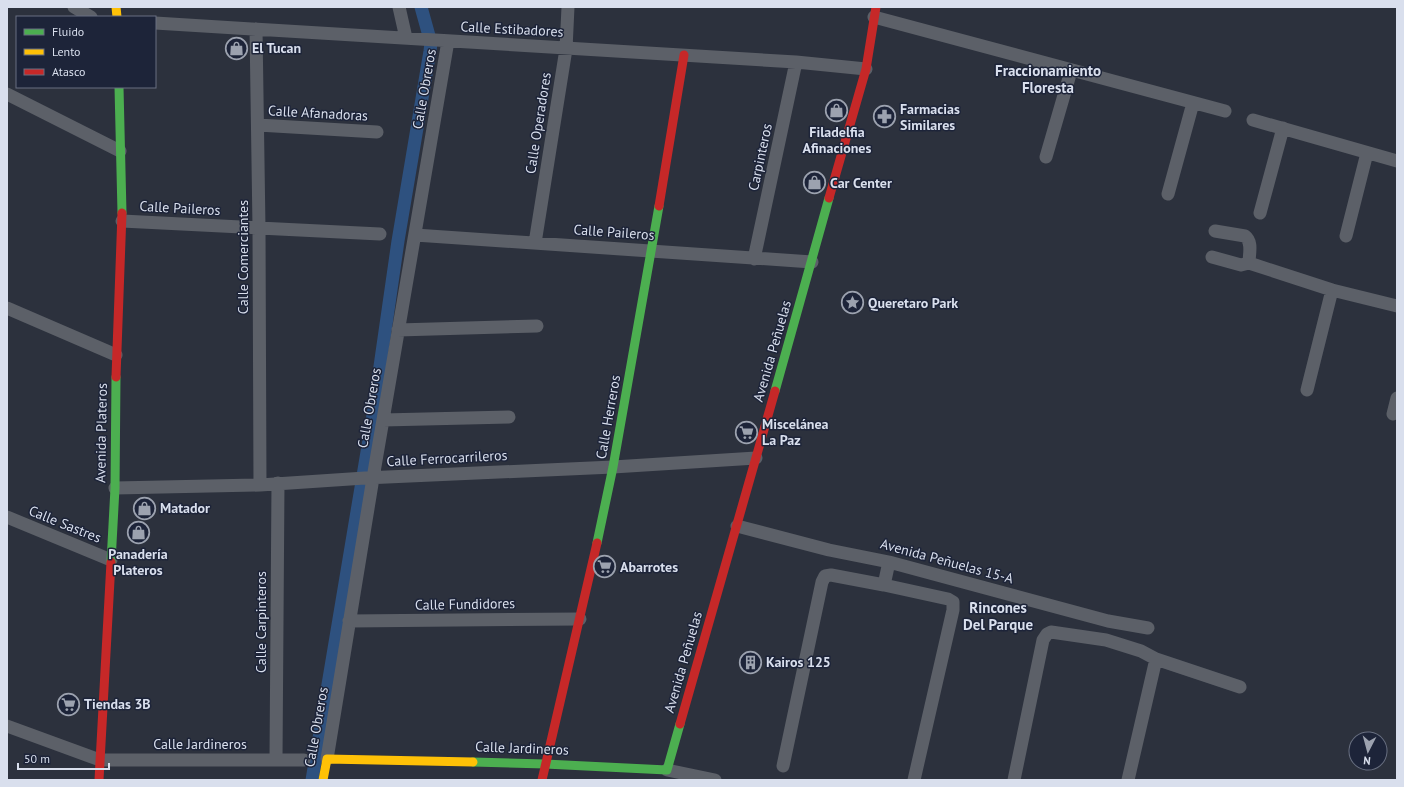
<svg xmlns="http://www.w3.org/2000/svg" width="1404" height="787" viewBox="0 0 1404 787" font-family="'PT Sans',sans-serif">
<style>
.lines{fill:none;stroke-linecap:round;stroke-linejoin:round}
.canal{stroke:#2e517f;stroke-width:13}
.street{stroke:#5c6068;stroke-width:13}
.fast{stroke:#4caf50;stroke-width:9}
.slow{stroke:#ffc107;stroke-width:9}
.jam{stroke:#c62828;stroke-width:9}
.labels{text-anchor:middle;stroke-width:3;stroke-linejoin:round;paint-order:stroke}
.street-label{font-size:14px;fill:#d9dfed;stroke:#1d2439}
.poi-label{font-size:14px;font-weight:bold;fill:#d9dfed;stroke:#1d2439;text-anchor:start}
.neighbourhood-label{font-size:15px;font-weight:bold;fill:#d9dfed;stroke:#1d2439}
</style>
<rect width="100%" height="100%" fill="#2c313d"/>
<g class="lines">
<path class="canal" d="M312 780 372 422 398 241 430 51 431 43 421 7"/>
<path class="street" d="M74 7 91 17
M399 7 406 38
M874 17 1225 111
M155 23 796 62 866 69
M256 29 259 228 260 485
M7 94 120 151
M1253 120 1397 161
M258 125 377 132
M1046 157 1071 71
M1168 194 1193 103
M1260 213 1283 128
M122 221 380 234
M1215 231 1245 236C1253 242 1249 254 1249 263
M415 235 812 262
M1346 236 1367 153
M535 243 566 49 568 7
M1212 257 1241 265 1249 263 1332 290 1397 306
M754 259 796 62
M7 308 116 355
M398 330 537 326
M1307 390 1332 290
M1393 414 1397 398
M383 420 509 417
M115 488 260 485 365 478 613 467 756 458
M7 517 111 560
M737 526 829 550 889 562 1108 621 1148 628
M884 585 889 562
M349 621 580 619
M7 726 100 760H304
M327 759 373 478 448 41
M276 760 278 483
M783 766 822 582 825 576 831 575 884 585 948 599 953 602V610L914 780
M667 770 715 780
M1014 780 1043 640 1047 634 1051 632 1106 640 1141 651 1156 659 1240 687
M1128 780 1156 659"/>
<path class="fast" d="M119 87 122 213
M775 391 829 198
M597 543 613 467 659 206
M111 562 115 488 116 377
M473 762 545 764 667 770 680 724"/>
<path class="slow" d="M116 7 117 17
M323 780 327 759 473 762"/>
<path class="jam" d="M829 198 866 69 876 7
M659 206 684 55
M116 377 122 213
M680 724 775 391
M99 780 111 562
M542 780 597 543"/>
</g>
<defs>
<symbol id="shop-ring" viewBox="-11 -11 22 22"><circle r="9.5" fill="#1d2439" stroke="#9ca2af" stroke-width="1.5"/><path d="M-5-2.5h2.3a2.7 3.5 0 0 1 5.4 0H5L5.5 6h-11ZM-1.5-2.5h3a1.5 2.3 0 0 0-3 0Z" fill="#9ca2af"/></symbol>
<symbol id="pharmacy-ring" viewBox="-11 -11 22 22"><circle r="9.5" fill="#1d2439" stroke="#9ca2af" stroke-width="1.5"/><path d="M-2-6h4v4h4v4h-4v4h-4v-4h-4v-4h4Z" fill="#9ca2af"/></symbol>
<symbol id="sight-ring" viewBox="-11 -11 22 22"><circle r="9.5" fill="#1d2439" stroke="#9ca2af" stroke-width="1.5"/><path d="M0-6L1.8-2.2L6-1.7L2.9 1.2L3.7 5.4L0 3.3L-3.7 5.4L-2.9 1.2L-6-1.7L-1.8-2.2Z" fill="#9ca2af"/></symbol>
<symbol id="supermarket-ring" viewBox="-11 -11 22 22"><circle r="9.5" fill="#1d2439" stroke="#9ca2af" stroke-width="1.5"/><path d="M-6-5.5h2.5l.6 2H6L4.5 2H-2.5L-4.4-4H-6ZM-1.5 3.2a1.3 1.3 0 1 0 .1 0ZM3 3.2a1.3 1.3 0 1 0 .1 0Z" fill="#9ca2af"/></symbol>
<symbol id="building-ring" viewBox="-11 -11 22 22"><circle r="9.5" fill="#1d2439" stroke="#9ca2af" stroke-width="1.5"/><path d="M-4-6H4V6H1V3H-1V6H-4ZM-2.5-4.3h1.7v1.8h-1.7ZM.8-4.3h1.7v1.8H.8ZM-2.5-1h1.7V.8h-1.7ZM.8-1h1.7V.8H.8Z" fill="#9ca2af"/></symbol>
</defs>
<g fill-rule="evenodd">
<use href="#shop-ring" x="224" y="36" width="25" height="25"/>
<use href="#shop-ring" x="824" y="98" width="25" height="25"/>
<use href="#pharmacy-ring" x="872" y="104" width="25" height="25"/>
<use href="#shop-ring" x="802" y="170" width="25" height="25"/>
<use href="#sight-ring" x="840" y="290" width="25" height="25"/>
<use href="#supermarket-ring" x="734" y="420" width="25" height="25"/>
<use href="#shop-ring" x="132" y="496" width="25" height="25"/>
<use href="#shop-ring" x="126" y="520" width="25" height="25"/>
<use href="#supermarket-ring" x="592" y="554" width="25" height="25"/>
<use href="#building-ring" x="738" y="650" width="25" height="25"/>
<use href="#supermarket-ring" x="56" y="692" width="25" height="25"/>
</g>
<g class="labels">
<g class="street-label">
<text transform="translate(512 29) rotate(3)" y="5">Calle Estibadores</text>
<text transform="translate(424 89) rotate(-80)" y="5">Calle Obreros</text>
<text transform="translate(318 113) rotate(3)" y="5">Calle Afanadoras</text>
<text transform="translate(538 123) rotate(-81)" y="5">Calle Operadores</text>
<text transform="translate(760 157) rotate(-78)" y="5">Carpinteros</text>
<text transform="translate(180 208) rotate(3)" y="5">Calle Paileros</text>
<text transform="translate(614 232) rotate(4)" y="5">Calle Paileros</text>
<text transform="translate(243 257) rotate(-90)" y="5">Calle Comerciantes</text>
<text transform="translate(772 351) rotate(-74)" y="5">Avenida Peñuelas</text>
<text transform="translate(369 408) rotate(-80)" y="5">Calle Obreros</text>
<text transform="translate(608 417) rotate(-80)" y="5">Calle Herreros</text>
<text transform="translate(101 433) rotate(-89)" y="5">Avenida Plateros</text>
<text transform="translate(447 458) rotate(-3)" y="5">Calle Ferrocarrileros</text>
<text transform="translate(65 524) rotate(22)" y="5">Calle Sastres</text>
<text transform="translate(947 561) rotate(15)" y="5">Avenida Peñuelas 15-A</text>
<text transform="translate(465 604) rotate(-1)" y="5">Calle Fundidores</text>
<text transform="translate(261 622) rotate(-90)" y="5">Calle Carpinteros</text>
<text transform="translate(683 662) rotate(-74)" y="5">Avenida Peñuelas</text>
<text transform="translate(316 727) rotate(-80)" y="5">Calle Obreros</text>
<text x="200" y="749">Calle Jardineros</text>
<text transform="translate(522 748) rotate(2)" y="5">Calle Jardineros</text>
</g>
<g class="poi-label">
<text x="252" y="53">El Tucan</text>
<text x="900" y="114">Farmacias<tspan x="900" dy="16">Similares</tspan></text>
<text x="837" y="137" text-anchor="middle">Filadelfia<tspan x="837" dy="16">Afinaciones</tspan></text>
<text x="830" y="188">Car Center</text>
<text x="868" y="308">Queretaro Park</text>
<text x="762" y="429">Miscelánea<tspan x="762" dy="16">La Paz</tspan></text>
<text x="160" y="513">Matador</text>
<text x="138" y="559" text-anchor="middle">Panadería<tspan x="138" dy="16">Plateros</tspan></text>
<text x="620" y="572">Abarrotes</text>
<text x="766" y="667">Kairos 125</text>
<text x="84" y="709">Tiendas 3B</text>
</g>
<g class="neighbourhood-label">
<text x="1048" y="76">Fraccionamiento<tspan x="1048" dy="17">Floresta</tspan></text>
<text x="998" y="613">Rincones<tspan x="998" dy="17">Del Parque</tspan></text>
</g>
</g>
<rect width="1404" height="787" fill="none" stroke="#d9dfed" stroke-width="16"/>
<rect x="16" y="16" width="140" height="72" fill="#1d2439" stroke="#686f81"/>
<rect x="24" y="29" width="20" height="6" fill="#4caf50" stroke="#686f81"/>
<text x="52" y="36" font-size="12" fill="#d9dfed">Fluido</text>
<rect x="24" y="49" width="20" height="6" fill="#ffc107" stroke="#686f81"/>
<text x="52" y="56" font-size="12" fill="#d9dfed">Lento</text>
<rect x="24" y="69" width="20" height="6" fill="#c62828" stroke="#686f81"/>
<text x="52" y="76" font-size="12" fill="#d9dfed">Atasco</text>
<g transform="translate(1368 751) rotate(186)"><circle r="19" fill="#1d2439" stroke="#686f81"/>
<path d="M0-3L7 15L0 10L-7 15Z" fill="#9ca2af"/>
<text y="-6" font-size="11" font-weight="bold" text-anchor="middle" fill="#d9dfed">N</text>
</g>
<path d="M18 763v6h91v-6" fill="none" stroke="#d9dfed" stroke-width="2"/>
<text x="24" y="763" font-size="12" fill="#d9dfed" stroke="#1d2439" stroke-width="3" paint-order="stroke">50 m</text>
</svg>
